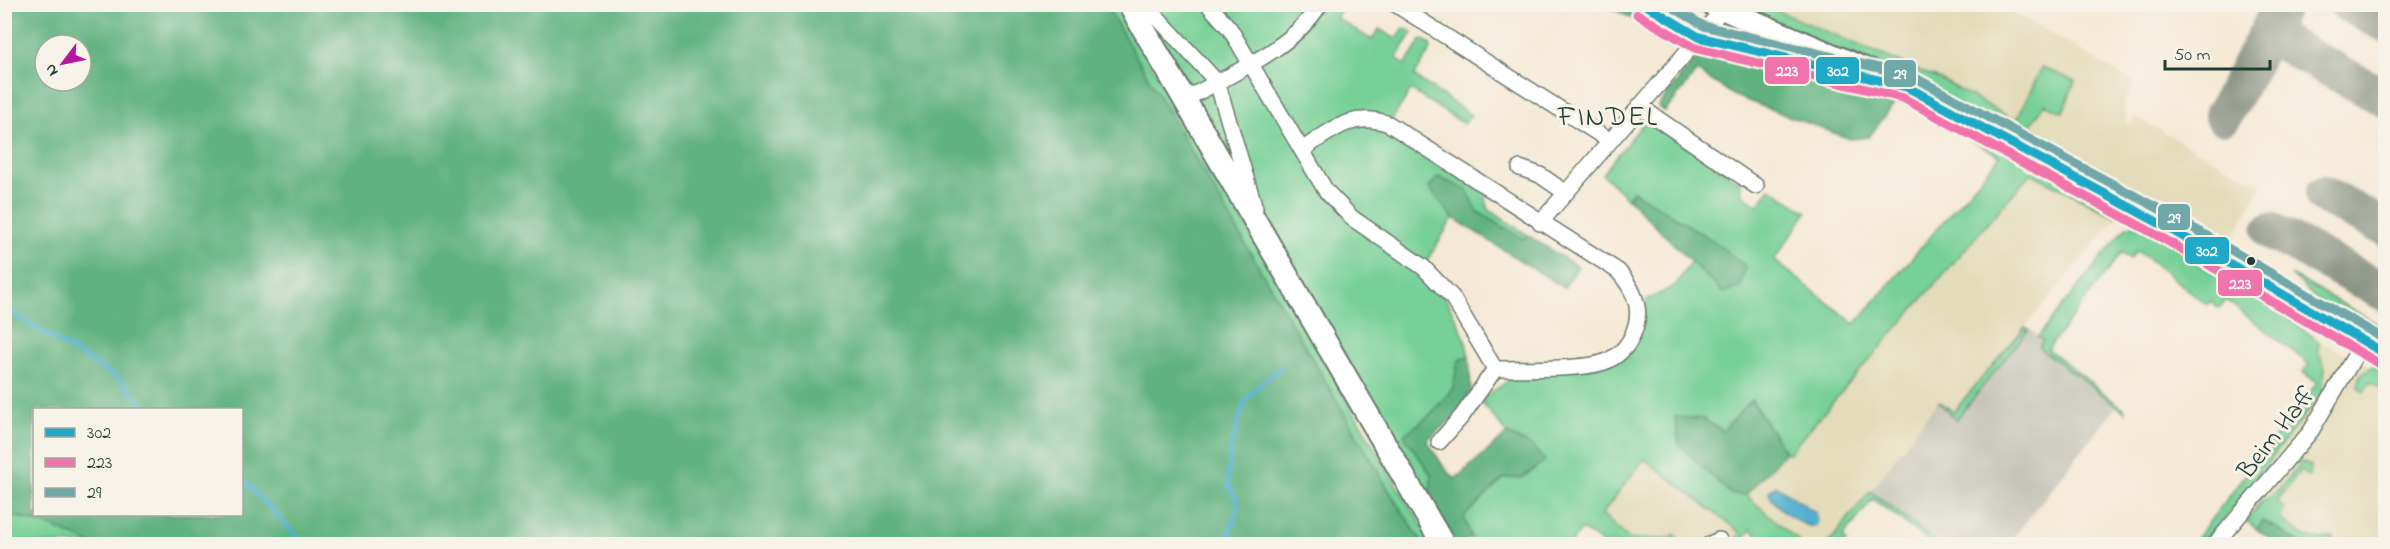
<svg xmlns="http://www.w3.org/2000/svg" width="2390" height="549" viewBox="0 0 2390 549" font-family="'Indie Flower',sans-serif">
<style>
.built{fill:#e3dbba}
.industrial{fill:#c6c5b8}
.green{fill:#76d097;stroke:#4a8666;stroke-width:1.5}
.forest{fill:#60b280;stroke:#40785a;stroke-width:1.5;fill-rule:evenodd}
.water{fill:#51b0d0;stroke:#387682;stroke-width:1.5}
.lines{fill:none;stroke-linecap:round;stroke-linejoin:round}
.stream{stroke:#51b0d0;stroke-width:4.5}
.taxiway{stroke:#8a9384;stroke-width:38}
.street-casing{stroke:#6a796c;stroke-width:18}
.primary-casing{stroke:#6a796c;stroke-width:26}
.street{stroke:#fff;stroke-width:15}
.primary{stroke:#fff;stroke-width:22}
.bus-1-casing{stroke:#f7f3e8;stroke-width:14}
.bus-2-casing{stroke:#f7f3e8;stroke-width:14}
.bus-3-casing{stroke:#f7f3e8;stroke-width:14}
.bus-1{stroke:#1fa9c7;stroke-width:9}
.bus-2{stroke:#f173ac;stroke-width:9}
.bus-3{stroke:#70a7a8;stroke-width:9}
.bus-dot{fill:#1f3d34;stroke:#f7f3e8;stroke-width:2}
.labels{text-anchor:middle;stroke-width:6;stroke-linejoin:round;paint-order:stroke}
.street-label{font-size:26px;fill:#1f3d34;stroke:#f7f3e8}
.quarter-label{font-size:28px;letter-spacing:1.5px;fill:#1f3d34;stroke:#f7f3e8}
.line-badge{stroke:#f7f3e8;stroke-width:2}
.badge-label{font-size:16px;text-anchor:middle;font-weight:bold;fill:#fff}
</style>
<rect width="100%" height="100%" fill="#f7f3e8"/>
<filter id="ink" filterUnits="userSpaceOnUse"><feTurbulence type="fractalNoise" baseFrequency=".0167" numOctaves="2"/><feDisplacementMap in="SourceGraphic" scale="12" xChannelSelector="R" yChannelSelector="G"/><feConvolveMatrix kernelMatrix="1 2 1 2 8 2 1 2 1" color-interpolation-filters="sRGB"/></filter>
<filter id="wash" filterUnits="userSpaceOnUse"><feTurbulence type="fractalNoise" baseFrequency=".008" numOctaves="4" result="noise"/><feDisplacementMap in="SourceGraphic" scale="24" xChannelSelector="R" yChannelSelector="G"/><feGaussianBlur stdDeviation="1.35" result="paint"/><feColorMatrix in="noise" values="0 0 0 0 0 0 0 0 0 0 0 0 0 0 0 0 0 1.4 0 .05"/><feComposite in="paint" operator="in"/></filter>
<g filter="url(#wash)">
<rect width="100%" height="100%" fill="#f5e9d5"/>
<path class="built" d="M1763 5H1992L2030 21 2135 83 2123 104 2129 126 2135 117 2262 185 2231 241 1942 80Z
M2032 172 2117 217 1954 412 1938 402 1828 544H1802L1746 495 1785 452H1789Z
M2319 341 2373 367 2368 368 2363 392 2369 382 2385 391V544H2334L2333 537 2317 541 2307 539 2279 517 2285 509 2276 502 2300 470 2308 477 2301 462 2278 491 2260 503 2246 521 2233 510 2298 426 2325 368 2318 350Z
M1644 458 1741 533 1736 540 1739 544H1679L1680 542 1672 538 1630 540 1602 514Z"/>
<path class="industrial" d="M2029 329 2044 341 2038 347 2116 407 2008 544H1939L1870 491 1938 401 1956 420Z"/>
<path class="green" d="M1319 4 1326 9 1339 5 1342 8 1336 18 1372 40 1379 29 1396 39 1404 28 1413 33 1396 58 1405 65 1422 39 1430 44 1431 49 1414 76 1471 115 1464 124 1411 90 1385 130 1484 193 1489 210 1529 236 1523 239 1478 212 1429 187 1453 218 1423 267C1443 295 1463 322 1469 356L1458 362 1453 388 1430 415 1404 435 1432 476 1429 500 1142 5Z
M1106 5H1117L1396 484 1434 544H1423L1391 494Z
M1735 5H1763L1942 80 2016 121 2042 67 2075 81 2063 112 2045 104 2028 129 2128 185 2118 190 2022 138 2028 129 2017 122 2011 132Z
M1937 112 2101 202 2117 217 2031 173 1789 453 1785 452 1752 400 1723 431 1703 419 1731 494 1746 495 1802 544H1770L1751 530 1740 544 1735 540 1741 533 1644 459 1602 514 1630 540 1672 538 1674 534 1679 538V544H1603L1582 529 1570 544H1474L1463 517 1504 478H1522L1532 446 1507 434 1483 404V398L1527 368 1608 361 1638 322 1647 300 1676 285 1691 261 1723 293 1634 191 1628 199 1602 174 1646 120 1740 182 1742 194 1758 205 1770 188 1807 212 1774 260 1855 324 2000 156 1932 119Z
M2134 224C2160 227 2179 252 2200 265 2220 277 2241 288 2261 300 2281 312 2300 327 2319 341L2318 350 2325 368 2322 393 2204 544H2192L2317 383 2303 372 2309 364 2226 300 2219 308 2210 301 2207 305 2137 250 2130 259 2122 252 2048 349 2124 409 2125 412 2038 347 2043 341 2038 337 2114 242 2127 227Z
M2291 275 2385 328V340L2328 310Z
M2025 327 2029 329 1956 420 1938 401 1954 411Z
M2373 367 2385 368V391L2369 382 2364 392 2359 388C2355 377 2363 370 2373 367Z
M2301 462 2310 466 2309 477 2300 471 2277 502 2285 509 2279 517C2301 534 2305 544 2333 537V544H2301L2264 521 2257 529 2246 521 2260 503 2278 491Z
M1870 491 1939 544H1932L1873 499 1843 537 1847 542 1845 544H1828Z
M4 513 53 527 92 544H5Z"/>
<path class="forest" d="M4 5H1106L1391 494 1423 544H92L53 527 5 513ZM45 45H81V81H45ZM34 410H242V514H34Z
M1606 5H1643L1667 20 1660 33Z
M1730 45 1846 72 1898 99 1869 137 1850 139 1735 96 1697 71 1665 112 1658 106 1690 65 1699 57Z
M1438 177 1467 190 1478 212 1523 239 1529 236 1578 267 1564 288 1453 218 1429 188Z
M1633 191 1714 241 1745 266 1741 287 1723 293 1628 199Z
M1469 356 1471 389 1458 414 1427 440 1443 466 1455 479 1507 434 1532 446 1545 461 1522 478H1504L1464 517 1471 538 1457 544 1429 500 1432 476 1404 435 1430 415 1453 388 1458 361Z
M1751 400 1785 452 1746 495 1731 494 1679 445 1675 417 1703 419 1723 431Z
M2263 521 2301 544H2276L2257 529Z"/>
<path class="water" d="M1777 486 1816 513 1818 522 1815 526C1805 530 1768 503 1769 491Z"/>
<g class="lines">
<path class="stream" d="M4 308 120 379 147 410
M242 479 298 537 310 544
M1236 544 1229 535 1239 504 1228 484 1230 449 1245 401 1262 382 1281 368"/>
<path class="taxiway" d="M2282 4 2268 32 2269 35 2386 99
M2348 4 2386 24
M2223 116 2268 32
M2324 195 2386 228
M2271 231 2386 293"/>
</g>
</g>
<g filter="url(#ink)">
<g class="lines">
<defs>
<path id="street" d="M1145 4 1217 82 1255 208
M1208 4 1230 29 1326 191 1352 218 1423 267 1452 297 1495 369 1462 416 1439 442
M1395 4 1610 141
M1184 100C1229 75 1293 49 1320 4
M1639 106 1756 186
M1302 150C1332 130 1352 111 1389 124L1618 271C1631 286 1642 304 1636 325 1632 340 1623 353 1609 360 1589 371 1521 368 1495 369
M1520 168 1540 175 1566 193
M1540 223 1714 20 1720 8
M1710 544 1719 540
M2215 544 2311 431 2363 342"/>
<path id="primary" d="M1129 4 1443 544
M1712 4 1907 87 2012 142 2170 229 2386 354"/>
</defs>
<use href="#street" class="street-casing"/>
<use href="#primary" class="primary-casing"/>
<use href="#street" class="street"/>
<use href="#primary" class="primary"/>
<defs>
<path id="bus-1" d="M1644 4 1699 37 1907 87 2170 229 2386 354"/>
<path id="bus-2" d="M1637 14 1695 48 1903 98 2164 239 2380 364"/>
<path id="bus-3" d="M1667 4 1704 26 1912 76 2176 218 2386 340"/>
</defs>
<use href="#bus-1" class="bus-1-casing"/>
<use href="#bus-2" class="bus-2-casing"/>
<use href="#bus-3" class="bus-3-casing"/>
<use href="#bus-1" class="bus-1"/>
<use href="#bus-2" class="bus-2"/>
<use href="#bus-3" class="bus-3"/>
</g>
</g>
<circle class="bus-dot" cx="2251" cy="261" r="5"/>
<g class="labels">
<g class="street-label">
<text transform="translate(2275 432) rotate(-52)" y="9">Beim Haff</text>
</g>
<g class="quarter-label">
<text x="1608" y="125">FINDEL</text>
</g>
</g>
<g class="line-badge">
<rect x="1764" y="56" width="46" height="29" rx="6" fill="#f173ac"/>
<rect x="1815" y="56" width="45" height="29" rx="6" fill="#1fa9c7"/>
<rect x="1883" y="59" width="34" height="29" rx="6" fill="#70a7a8"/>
<rect x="2157" y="203" width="34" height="28" rx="6" fill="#70a7a8"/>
<rect x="2184" y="236" width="46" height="29" rx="6" fill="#1fa9c7"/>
<rect x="2217" y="269" width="46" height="28" rx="6" fill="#f173ac"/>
</g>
<g class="badge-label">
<text x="1787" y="76">223</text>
<text x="1838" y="76">302</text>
<text x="1900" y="79">29</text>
<text x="2174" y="223">29</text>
<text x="2207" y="256">302</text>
<text x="2240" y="289">223</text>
</g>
<rect width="2390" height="549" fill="none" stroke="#f7f3e8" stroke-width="24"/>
<rect x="33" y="408" width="210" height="108" fill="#f7f3e8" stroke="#a1aaa0" stroke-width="1.5"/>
<rect x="45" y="428" width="30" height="9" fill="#1fa9c7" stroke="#a1aaa0" stroke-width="1.5"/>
<text x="87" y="438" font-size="18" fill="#1f3d34">302</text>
<rect x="45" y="458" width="30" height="9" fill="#f173ac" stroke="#a1aaa0" stroke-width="1.5"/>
<text x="87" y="468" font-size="18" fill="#1f3d34">223</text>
<rect x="45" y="488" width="30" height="9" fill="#70a7a8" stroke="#a1aaa0" stroke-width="1.5"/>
<text x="87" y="498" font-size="18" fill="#1f3d34">29</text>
<g transform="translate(63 63) rotate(238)"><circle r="28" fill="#f7f3e8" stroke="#a1aaa0" stroke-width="1.5"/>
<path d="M0-4.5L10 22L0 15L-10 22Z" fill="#b5179e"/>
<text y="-9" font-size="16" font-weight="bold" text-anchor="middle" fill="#1f3d34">N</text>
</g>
<path d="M2165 60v9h105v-9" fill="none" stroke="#1f3d34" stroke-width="3"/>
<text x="2174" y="60" font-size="18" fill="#1f3d34" stroke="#f7f3e8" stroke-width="4.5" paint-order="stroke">50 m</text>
</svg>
